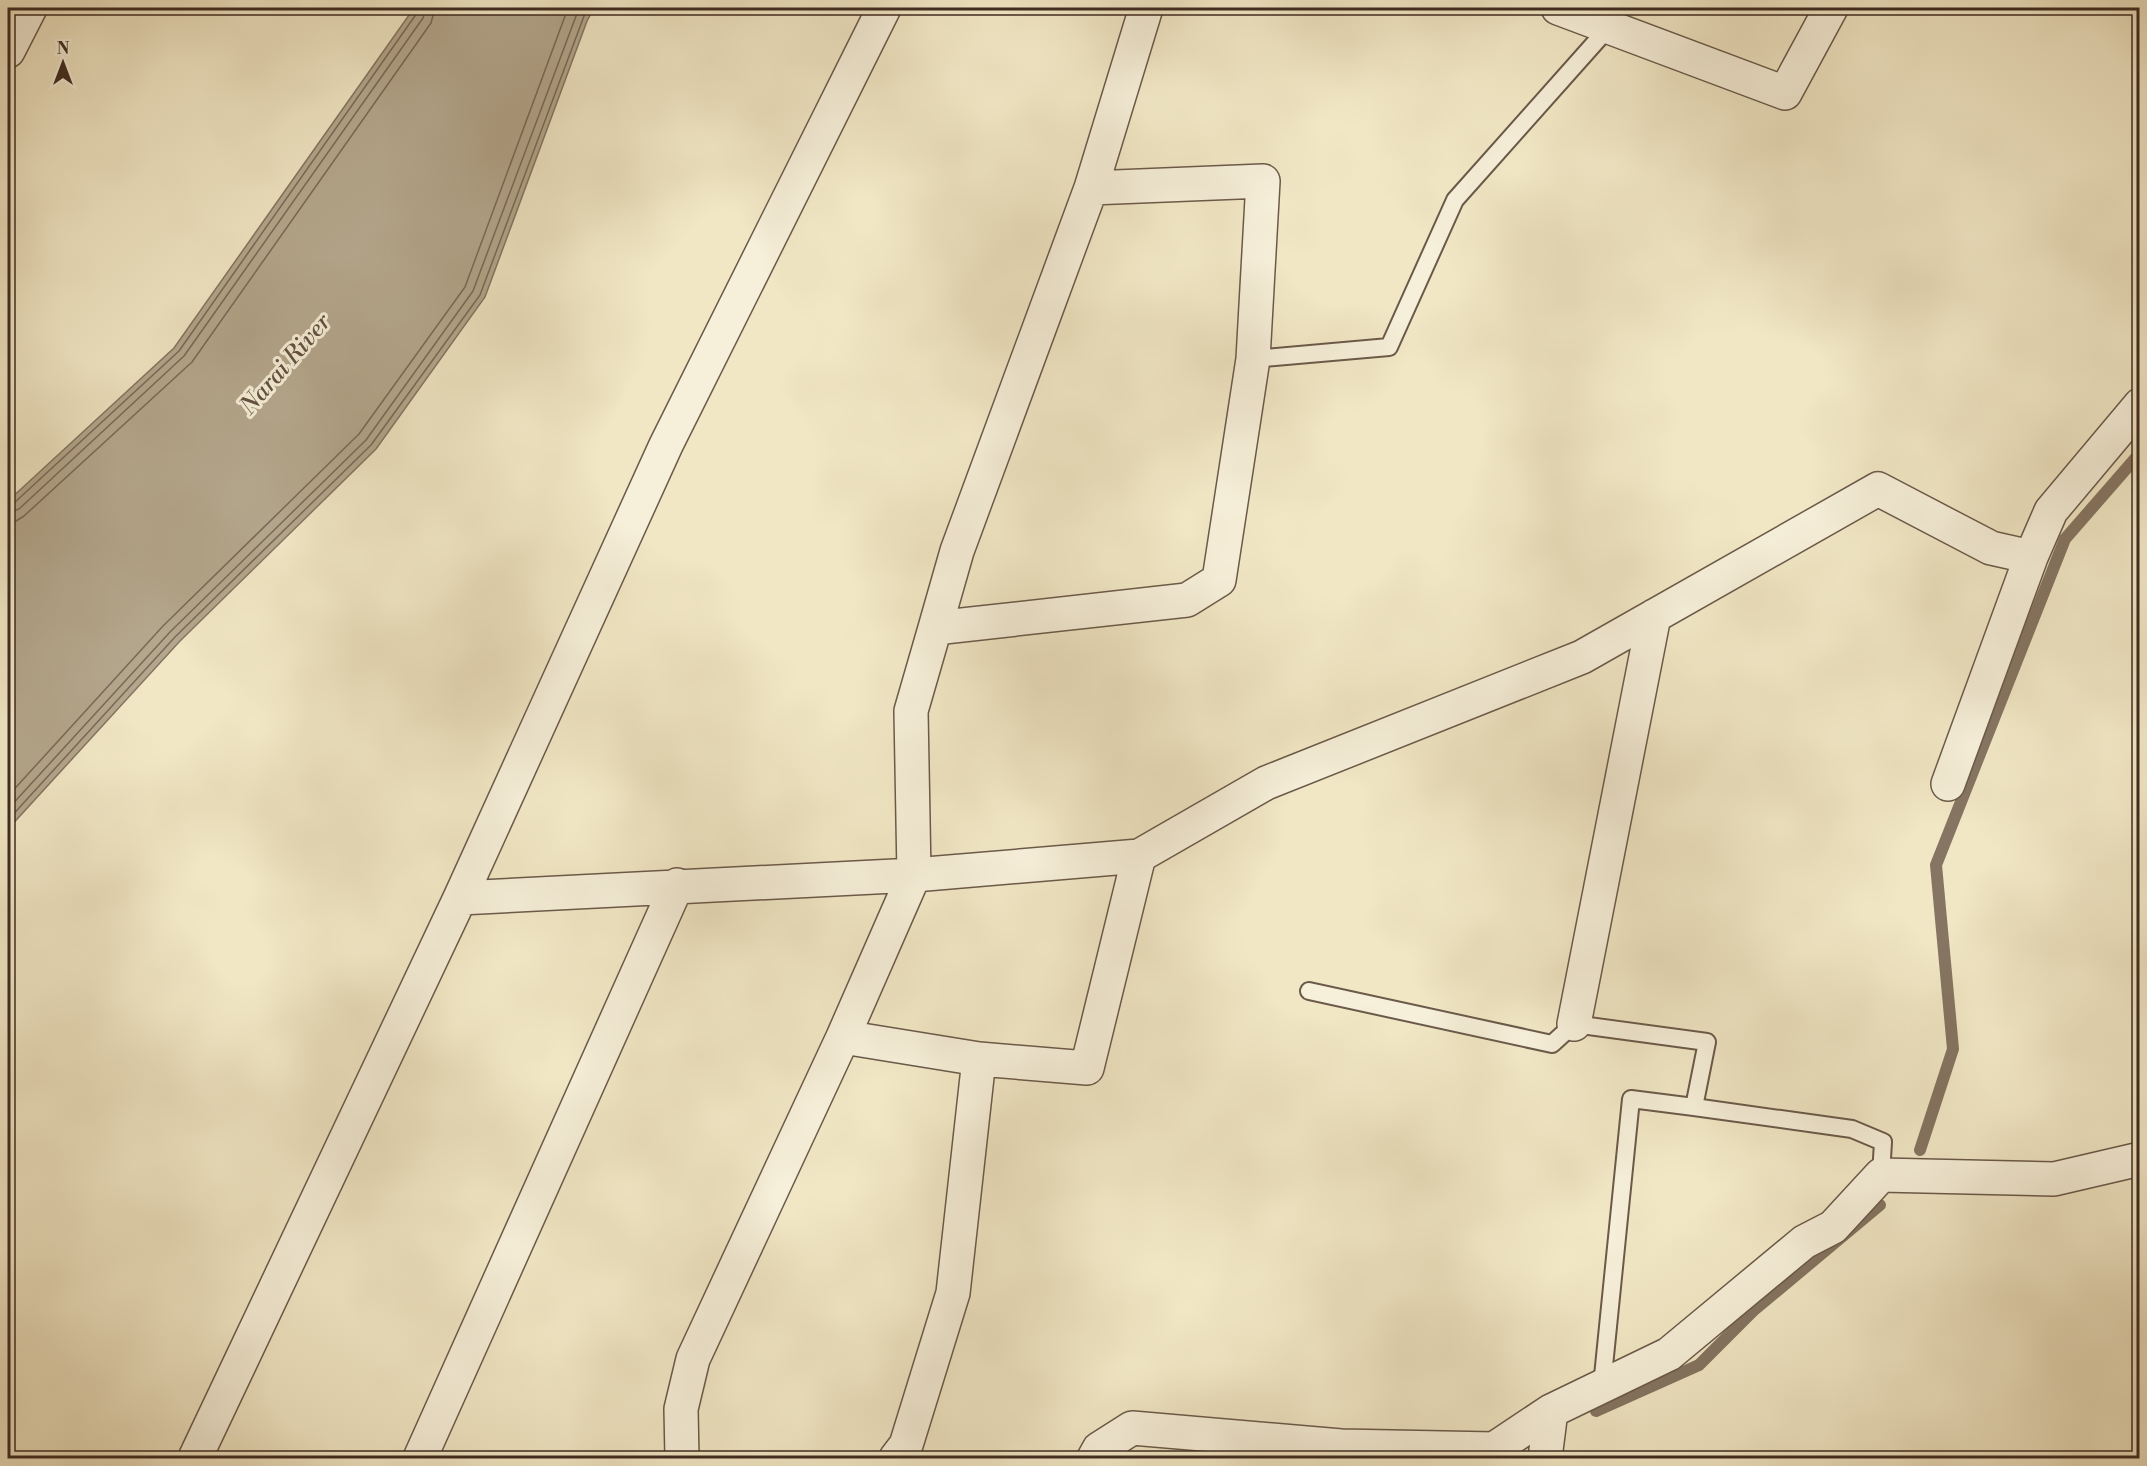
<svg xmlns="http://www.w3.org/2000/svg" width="2147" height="1466" viewBox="0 0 2147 1466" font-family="'Libre Bodoni',serif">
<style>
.water{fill:#b4a78d;stroke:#857562;stroke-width:1.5}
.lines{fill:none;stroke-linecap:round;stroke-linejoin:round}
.shore{stroke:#796957;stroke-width:1.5}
.stream{stroke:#857562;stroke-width:12}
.lane-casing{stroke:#6b5a4a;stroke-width:20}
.street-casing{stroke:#6b5a4a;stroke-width:36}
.lane{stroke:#f6efd9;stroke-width:16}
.street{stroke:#f6efd9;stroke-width:33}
.labels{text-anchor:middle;stroke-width:6;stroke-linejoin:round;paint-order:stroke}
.water-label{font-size:24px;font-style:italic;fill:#615041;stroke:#f6efd9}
</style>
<rect width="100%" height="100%" fill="#f1e7c5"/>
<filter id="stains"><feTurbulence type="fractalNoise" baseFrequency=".00333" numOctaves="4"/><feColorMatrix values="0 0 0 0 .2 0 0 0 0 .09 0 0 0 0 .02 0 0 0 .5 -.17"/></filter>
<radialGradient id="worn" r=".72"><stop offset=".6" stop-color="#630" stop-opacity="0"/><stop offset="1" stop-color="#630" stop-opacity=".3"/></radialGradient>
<path class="water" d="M414 8H594L587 21 485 297 376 449 180 641 8 829V501L174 348Z"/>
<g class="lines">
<path class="shore" d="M8 505 14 503 179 351 417 13 418 8
M8 513 19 509 184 356 423 18 426 8
M8 522 16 521 24 516 192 362 431 23 435 8
M8 796 163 626 359 434 465 287 568 8
M8 809 170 632 366 440 473 291 579 8
M8 820 175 637 371 445 480 295 587 8"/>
<path class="stream" d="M1920 1150 1953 1049 1936 865 2065 539 2140 453
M1596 1411 1699 1365 1753 1311 1880 1205"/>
<defs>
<path id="lane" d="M1253 359 1389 347 1455 200 1609 27
M1309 991 1552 1044 1574 1024 1707 1042 1694 1107 1852 1129 1883 1142 1881 1175
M1602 1386 1631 1099 1694 1107"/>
<path id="street" d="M1558 8 1785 93 1831 8
M8 51 30 8
M1091 188 1263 181 1253 359 1219 580 1187 600 935 628 957 551 1091 188 1146 8
M1948 784 2031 557
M460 898 914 875 1139 856 1266 783 1582 657 1878 489 1991 548 2031 557 2051 511 2140 405
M1574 1024 1654 616
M843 1037 979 1059
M195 1458 460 898 666 445 884 8
M420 1458 677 885
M682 1458 681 1409 693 1359 843 1037 914 875 911 711 935 628
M896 1458 906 1445 953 1293 979 1059 1087 1068 1139 856
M1094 1458 1099 1449 1132 1428 1341 1446 1494 1449 1551 1411 1669 1354 1804 1242 1833 1227 1881 1175 2054 1179 2140 1159
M1545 1458 1551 1411"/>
</defs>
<use href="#lane" class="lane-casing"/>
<use href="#street" class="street-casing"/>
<use href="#lane" class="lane"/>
<use href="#street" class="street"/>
</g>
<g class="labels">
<g class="water-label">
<text transform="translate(285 364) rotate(-49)" y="8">Narai River</text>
</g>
</g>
<rect width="2147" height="1466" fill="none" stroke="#f1e7c5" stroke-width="30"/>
<rect x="9" y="9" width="2129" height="1448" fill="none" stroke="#3e2b21" stroke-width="3"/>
<rect x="15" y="15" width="2117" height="1436" fill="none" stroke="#3e2b21" stroke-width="1.5"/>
<g transform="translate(63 63)" stroke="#f6efd9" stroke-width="4.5" paint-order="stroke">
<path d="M0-4.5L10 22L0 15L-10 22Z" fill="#3e2b21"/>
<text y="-9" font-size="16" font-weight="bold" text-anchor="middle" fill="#3e2b21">N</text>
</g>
<rect width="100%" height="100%" filter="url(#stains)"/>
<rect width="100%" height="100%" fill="url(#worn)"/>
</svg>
